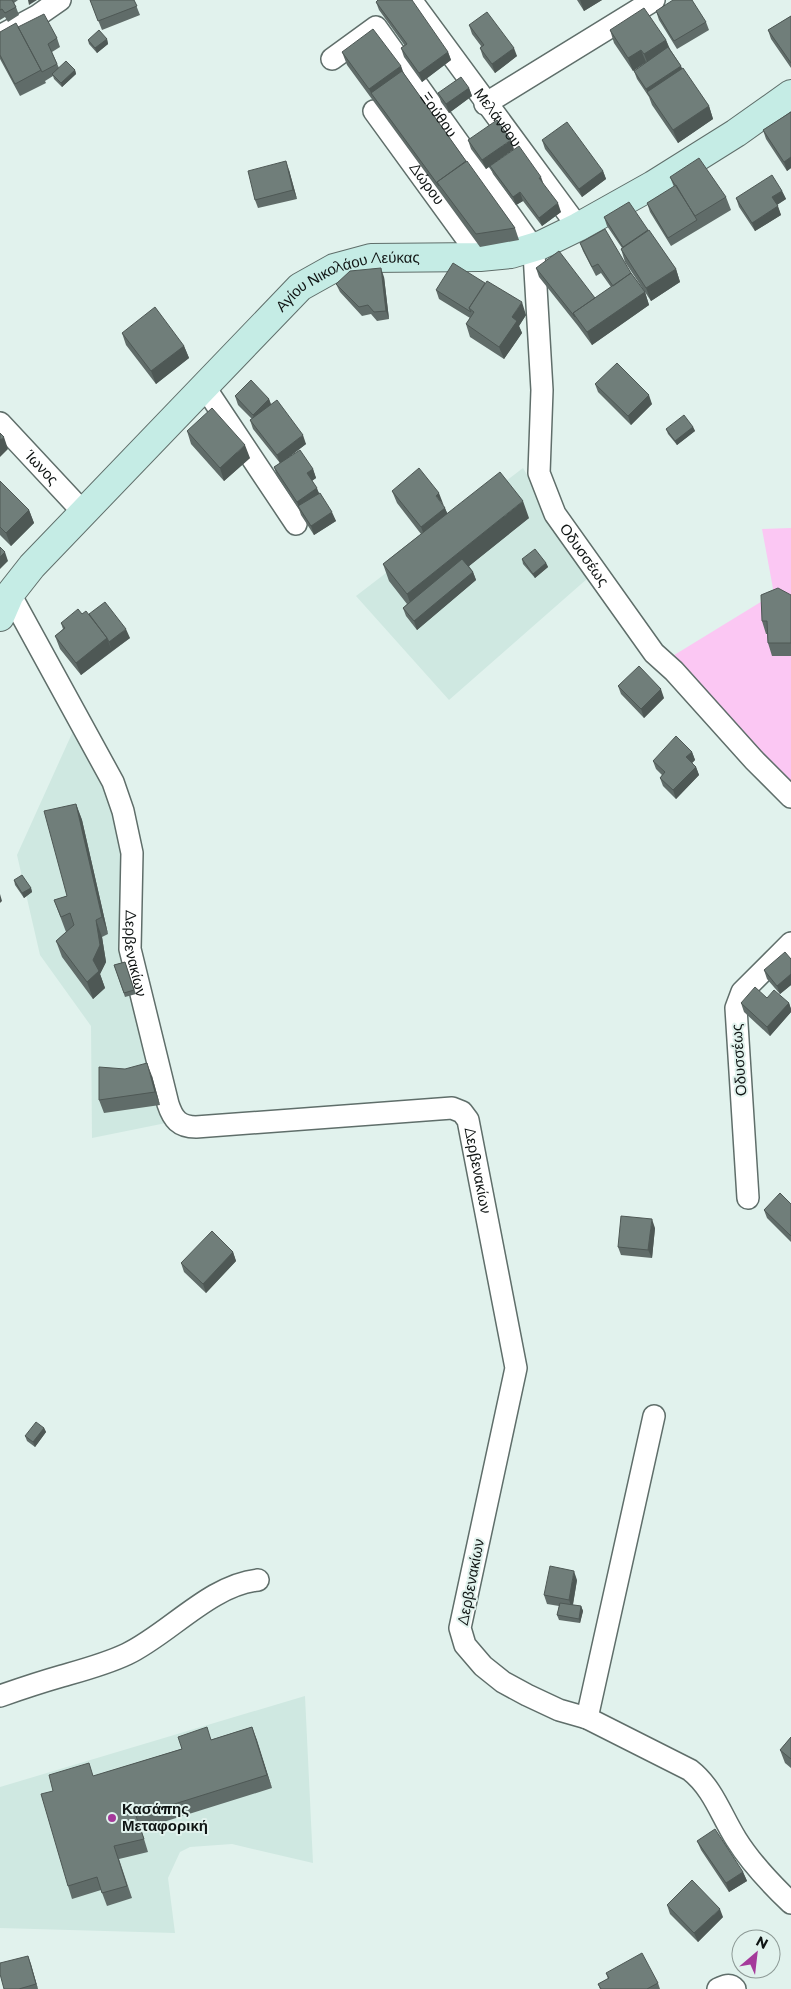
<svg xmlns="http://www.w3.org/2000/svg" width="791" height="1989" viewBox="0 0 791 1989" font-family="Montserrat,sans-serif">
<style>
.built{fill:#cfe8e1}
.green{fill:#fbc7f3}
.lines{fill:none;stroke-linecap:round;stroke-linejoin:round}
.minor-casing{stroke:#5f6e6a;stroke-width:24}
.secondary-casing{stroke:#5f6e6a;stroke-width:30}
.minor{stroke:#fff;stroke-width:21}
.secondary{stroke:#c5ece5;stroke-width:28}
.wall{fill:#606c69}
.shaded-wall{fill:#4e5855}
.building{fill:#707e7a;stroke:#4e5855}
.poi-dot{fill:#a53a9b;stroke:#e1f2ed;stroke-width:2}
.labels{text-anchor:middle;stroke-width:4;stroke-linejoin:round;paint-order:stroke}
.street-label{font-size:15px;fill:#101514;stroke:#e1f2ed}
.poi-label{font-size:15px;font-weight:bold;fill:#101514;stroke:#e1f2ed;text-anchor:start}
</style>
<rect width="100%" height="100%" fill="#e1f2ed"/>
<path class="built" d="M523 468 588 578 449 700 356 596Z
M74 729 112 786 131 857 128 948 171 1122 92 1138 91 1026 40 955 17 855Z
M305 1696 313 1863 232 1844 190 1847 180 1852 168 1878 175 1933 0 1928V1787Z"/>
<path class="green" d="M791 528V786L671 657 774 594 762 529Z"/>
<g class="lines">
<defs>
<g id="minor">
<path id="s1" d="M411 0 578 227"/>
<path d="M0 36 37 16 60 0"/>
<path id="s2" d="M332 59 376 27 530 243 534 253 542 390 539 473 555 514 654 653 674 671 754 760 791 797"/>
<path d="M485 104 654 0"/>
<path id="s3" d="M374 111 480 257"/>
<path d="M204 386 296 524"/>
<path id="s4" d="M0 423 83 512"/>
<path id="s5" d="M10 594 113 782 123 811 132 853 130 949 168 1104C173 1119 179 1127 196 1127L452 1108 462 1112 468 1120 516 1368 460 1628 465 1645 483 1666 503 1682 527 1695 559 1710 587 1718 690 1770C713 1788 721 1815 736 1839 751 1863 771 1884 791 1903"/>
<path d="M748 1198 736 1008 742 992 791 943"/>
<path d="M0 1696C20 1689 41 1682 62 1676 83 1670 106 1664 127 1654 169 1634 210 1585 258 1580"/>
<path d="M587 1718 654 1416"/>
<path d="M718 1989C724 1986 730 1983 735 1989"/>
</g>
<g id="secondary">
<path id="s6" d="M0 617 10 594 32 566 300 287 334 268 371 258 480 257 511 254 541 245 578 227 653 185 736 133 791 94"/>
</g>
</defs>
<use href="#minor" class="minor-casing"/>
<use href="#secondary" class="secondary-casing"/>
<use href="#minor" class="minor"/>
<use href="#secondary" class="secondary"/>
</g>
<path class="wall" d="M0 0H18L14 3 16 7 19 15 8 22 5 17 0 20Z
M90 0H134L140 15 102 30Z
M577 0H602L584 11Z
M376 2 448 52 451 60 422 82 404 57 401 48 405 46 379 10Z
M656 11 706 22 709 30 677 49 659 20Z
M791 16V68L771 39 768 30Z
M469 25 517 56 495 73 483 57 480 48 481 46 472 34Z
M18 27 57 38 60 47 52 52 59 68 75 70 76 74 62 87 54 79 53 76 45 81 46 83 20 96 0 59V32Z
M610 30 666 40 670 49 681 66 682 69 709 106 713 119 678 143 652 105 649 97 637 79 634 71 646 62 633 71 614 43Z
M107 39 108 44 97 53 89 44 88 40Z
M342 52 401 66 402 71 466 161 515 228 519 240 480 247 347 65Z
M469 88 472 96 449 113 441 102 438 93Z
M791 112V168L787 171 766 139 763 130Z
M468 140 514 149 486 169 471 149Z
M542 140 603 171 606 179 582 197 545 149Z
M490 166 544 185 561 212 542 226 523 201 516 205 493 174Z
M289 170 297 199 258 208 255 200Z
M670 177 726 197 731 210 671 246 650 212 647 203 674 187Z
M782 191 786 199 777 205 781 215 755 231 739 207 736 198Z
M604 217 648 230 676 269 680 282 651 301 625 262 621 249 622 248 607 226Z
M580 243 631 273 645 292 649 305 592 345 578 326 539 277 536 268 595 298 611 287 601 273 596 276 583 251Z
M384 277 389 319 377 321 371 314 362 316 340 292 336 284Z
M436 290 526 315 519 326 522 333 504 359 470 337 466 324 470 318 439 299Z
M122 333 184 346 189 358 156 384 126 345Z
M595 384 652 404 631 425 598 392Z
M235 396 269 399 271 404 306 444 289 457 313 469 316 478 312 481 336 521 314 535 301 515 299 509 277 476 274 467 280 463 253 429 250 420 252 419 238 405Z
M693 427 695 431 677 445 668 434 666 429Z
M187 431 250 458 224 481 191 444Z
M0 481 29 510 34 523 11 546 0 535Z
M392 491 444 506 447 513 529 518 469 566 473 572 476 580 417 630 406 616 403 608 407 604 389 581 383 564 421 534 397 503Z
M522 559 546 563 548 567 535 578 523 564Z
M791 595V656H772L768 643 767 634H766L762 621Z
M82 614H89L130 638 81 675 60 649 55 636 63 629 61 623Z
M618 686 664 698 644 718 621 694Z
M692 752 695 760 692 763 696 767 699 775 676 799 663 786 660 778 662 775 656 769 653 761Z
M76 804 82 820 108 934 102 937 106 962 100 974 105 988 93 999 62 957 56 941 66 932 54 900 67 896Z
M14 880 31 888 32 892 24 898 15 885Z
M791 959V985L780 994 767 979 764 970Z
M125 962 136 994 125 997 114 965Z
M767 998 789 1003 791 1009V1012L770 1036 744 1012 741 1003Z
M152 1076 160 1105 104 1113 99 1100Z
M791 1204V1242L767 1218 764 1210Z
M655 1228 652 1258 621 1255 618 1247Z
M233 1252 236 1261 206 1293 184 1272 181 1263Z
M44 1428 46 1432 35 1447 27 1441 25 1436Z
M577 1580 573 1605 581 1606 583 1611 580 1623 559 1620 557 1615 559 1606 547 1604 544 1595Z
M252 1727 272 1788 141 1829 148 1852 119 1859 132 1898 107 1906 101 1890 72 1899 68 1886 53 1791 94 1776Z
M791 1737V1768L785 1763 780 1750Z
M697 1841 743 1872 747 1881 729 1892 701 1850Z
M667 1905 723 1917 698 1942 670 1914Z
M28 1956 38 1989H4Z
M606 1973 658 1983 660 1989H600L598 1984 608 1979Z"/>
<path class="shaded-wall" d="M28 0H37L29 5Z
M580 0H602L584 11Z
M107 39 108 44 97 53 95 48Z
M666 40 671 53 649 67 644 54Z
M514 48 517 56 495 73 492 64Z
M641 50 646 62 633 71 628 58Z
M448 52 451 60 422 82 419 73Z
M401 66 406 79 371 93 369 89Z
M681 66 684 74 648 93 646 89Z
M75 70 76 74 62 87 61 83Z
M469 88 472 96 449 113 446 104Z
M709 106 713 119 678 143 673 130Z
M511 140 514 149 486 169 482 160Z
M791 157V168L787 171 784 162Z
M286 161 289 170 297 199 293 190Z
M603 171 606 179 582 197 579 189Z
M541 177 544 185 539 178Z
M782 191 786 199 775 206 772 197Z
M520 192 523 201 516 205 513 197Z
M558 203 561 212 542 226 539 218Z
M778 206 781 215 755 231 752 223Z
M381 268 384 277 389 319 386 311Z
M676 269 680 282 651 301 646 288Z
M645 292 649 305 592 345 587 332Z
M522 302 526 315 519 326 522 333 504 359 499 347 512 317Z
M184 346 189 358 156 384 151 371Z
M649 395 652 404 631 425 628 416Z
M269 399 272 408 256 424 253 415Z
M693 427 695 431 677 445 675 441Z
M303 435 306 444 280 464 277 455Z
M4 437 8 449 0 457V440Z
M245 445 250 458 224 481 220 468Z
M313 469 316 478 310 482 307 473Z
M317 488 320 497 299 508 297 502Z
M439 493 444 506 436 496Z
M523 501 529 518 413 611 407 594Z
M445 508 450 520 426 540 421 527Z
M29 510 34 523 11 546 6 533Z
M332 512 336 521 314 535 311 526Z
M5 552 8 561 0 569V557Z
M546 563 548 567 535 578 533 574Z
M473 572 476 580 417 630 414 621Z
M126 629 130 638 112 651 109 642Z
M107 638 112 651 81 675 76 663Z
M661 689 664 698 644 718 641 709Z
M692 752 695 760 689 766 686 757Z
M696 767 699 775 676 799 673 790Z
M76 804 82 820 108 934 102 917Z
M31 888 32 892 24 898 22 893Z
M0 894 2 901 0 903Z
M96 920 102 937 106 962 100 974 105 988 93 999 87 982 93 960Z
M791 974V985L780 994 777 986Z
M789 1003 791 1009V1012L770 1036 767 1027Z
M147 1063 152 1076 160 1105 155 1092Z
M652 1219 655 1228 652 1258 648 1250Z
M233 1252 236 1261 206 1293 203 1284Z
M44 1428 46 1432 35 1447 33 1442Z
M574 1571 577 1580 572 1609 569 1600Z
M581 1606 583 1611 580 1623 579 1619Z
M252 1727 257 1740 272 1788 267 1775Z
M743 1872 747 1881 729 1892 726 1883Z
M720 1909 723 1917 698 1942 694 1933Z
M28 1956 31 1964 38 1989 36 1984Z"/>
<path class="building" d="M0 0H12L16 7 5 13 2 9 0 10Z
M90 0H134L137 6 98 21Z
M378 0H412L448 52 419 73 401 48 407 44 376 2Z
M673 0H692L706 22 674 41 656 11Z
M644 8 666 40 644 54 641 50 628 58 610 30Z
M487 12 514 48 492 64 480 48 484 45 469 25Z
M44 14 57 38 48 44 57 64 42 72 18 27Z
M791 16V63L768 30Z
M16 23 41 70 15 84 0 55V32Z
M373 29 401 66 369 89 342 52Z
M99 30 107 39 95 48 88 40Z
M668 47 681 66 646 89 634 71Z
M66 61 75 70 61 83 52 74Z
M683 68 709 106 673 130 647 92Z
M402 71 466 161 437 182 439 186 371 93Z
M461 77 469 88 446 104 438 93Z
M791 112V157L784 162 763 130Z
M497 120 511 140 482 160 468 140Z
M567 122 603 171 579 189 542 140Z
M519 146 541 177 539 178 558 203 539 218 520 192 513 197 490 166Z
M699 158 726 197 695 216 670 177Z
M286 161 293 190 255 200 248 171Z
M467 161 515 228 476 234 437 182Z
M772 175 782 191 772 197 778 206 752 223 736 198Z
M676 185 697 220 668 238 647 203Z
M629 202 648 230 623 247 604 217Z
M605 229 631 273 613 286 598 264 592 267 580 243Z
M649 230 676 269 646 288 621 249Z
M559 251 595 298 573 313 575 317 536 268Z
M453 263 485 283 469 308 471 312 436 290Z
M381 268 386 311 374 312 368 305 359 307 336 284 350 271Z
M631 273 645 292 587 332 573 313Z
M487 281 522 302 512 317 517 321 499 347 466 324 474 312 469 308Z
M155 307 184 346 151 371 122 333Z
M617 363 649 395 628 416 595 384Z
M251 380 269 399 253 415 235 396Z
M277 400 303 435 277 455 250 420Z
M212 408 245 445 220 468 187 431Z
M684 415 693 427 675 441 666 429Z
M0 433 4 437 0 440Z
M300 450 313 469 307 473 317 488 297 502 274 467Z
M419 468 439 493 436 496 445 508 421 527 392 491Z
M500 472 523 501 407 594 383 564Z
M0 481 29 510 6 533 0 527Z
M320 493 332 512 311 526 298 506Z
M0 547 5 552 0 557Z
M535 549 546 563 533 574 522 559Z
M462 559 473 572 414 621 403 608Z
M778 588 791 595V643H768L767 621H762L761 595Z
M105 602 126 629 109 642 107 638 89 614Z
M78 609 82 614 86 611 107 638 76 663 55 636 65 628 61 623Z
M639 666 661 689 641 709 618 686Z
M676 736 692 752 686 757 696 767 673 790 660 778 665 772 653 761Z
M76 804 102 917 96 920 100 945 93 960 99 971 87 982 56 941 74 925 70 913 61 917 54 900 67 896 44 811Z
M22 875 31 888 22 893 14 880Z
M785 952 791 959V974L777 986 764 970Z
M125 962 134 990 124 993 114 965Z
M755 987 767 998 774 990 789 1003 767 1027 741 1003Z
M147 1063 155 1092 99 1100V1067L125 1069Z
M780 1193 791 1204V1236L764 1210Z
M621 1216 652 1219 648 1250 618 1247Z
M212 1231 233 1252 203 1284 181 1263Z
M36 1422 44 1428 33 1442 25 1436Z
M550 1566 574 1571 569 1600 544 1595Z
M560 1603 581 1606 579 1619 557 1615Z
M207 1727 211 1740 252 1727 267 1775 136 1816 144 1839 114 1846 127 1886 102 1893 97 1877 68 1886 41 1794 53 1791 49 1775 89 1763 93 1776 182 1749 178 1737Z
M791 1737V1759L780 1750Z
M715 1829 743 1872 726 1883 697 1841Z
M692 1880 720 1909 694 1933 667 1905Z
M642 1953 658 1983 647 1989H601L598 1984 609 1978 606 1973Z
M28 1956 36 1984 19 1989H4L0 1974V1963Z"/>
<circle class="poi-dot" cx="112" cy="1818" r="5"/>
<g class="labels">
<g class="street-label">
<text dy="5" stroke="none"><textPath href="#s2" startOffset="162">Ξούθου</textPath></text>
<text dy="5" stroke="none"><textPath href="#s1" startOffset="146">Μελάνθου</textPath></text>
<text dy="5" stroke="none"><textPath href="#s3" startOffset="90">Δώρου</textPath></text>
<text dy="5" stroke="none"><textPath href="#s6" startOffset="495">Αγίου Νικολάου Λεύκας</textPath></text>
<text dy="5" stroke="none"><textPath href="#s4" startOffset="61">Ίωνος</textPath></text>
<text dy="5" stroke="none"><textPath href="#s2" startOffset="645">Οδυσσέως</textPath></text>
<text dy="5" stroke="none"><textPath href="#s5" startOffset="389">Δερβενακίων</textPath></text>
<text transform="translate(739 1060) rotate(-94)" y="5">Οδυσσέως</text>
<text dy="5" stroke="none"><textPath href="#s5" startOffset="912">Δερβενακίων</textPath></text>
<text transform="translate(471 1582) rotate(-79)" y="5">Δερβενακίων</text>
</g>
<g class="poi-label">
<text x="122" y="1814">Κασάπης<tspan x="122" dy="17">Μεταφορική</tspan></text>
</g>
</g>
<g transform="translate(756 1954) rotate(28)"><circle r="24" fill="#e1f2ed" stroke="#8d9a96"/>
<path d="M0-4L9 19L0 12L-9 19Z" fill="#a53a9b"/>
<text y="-8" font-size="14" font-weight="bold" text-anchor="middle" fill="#101514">N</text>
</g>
</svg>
